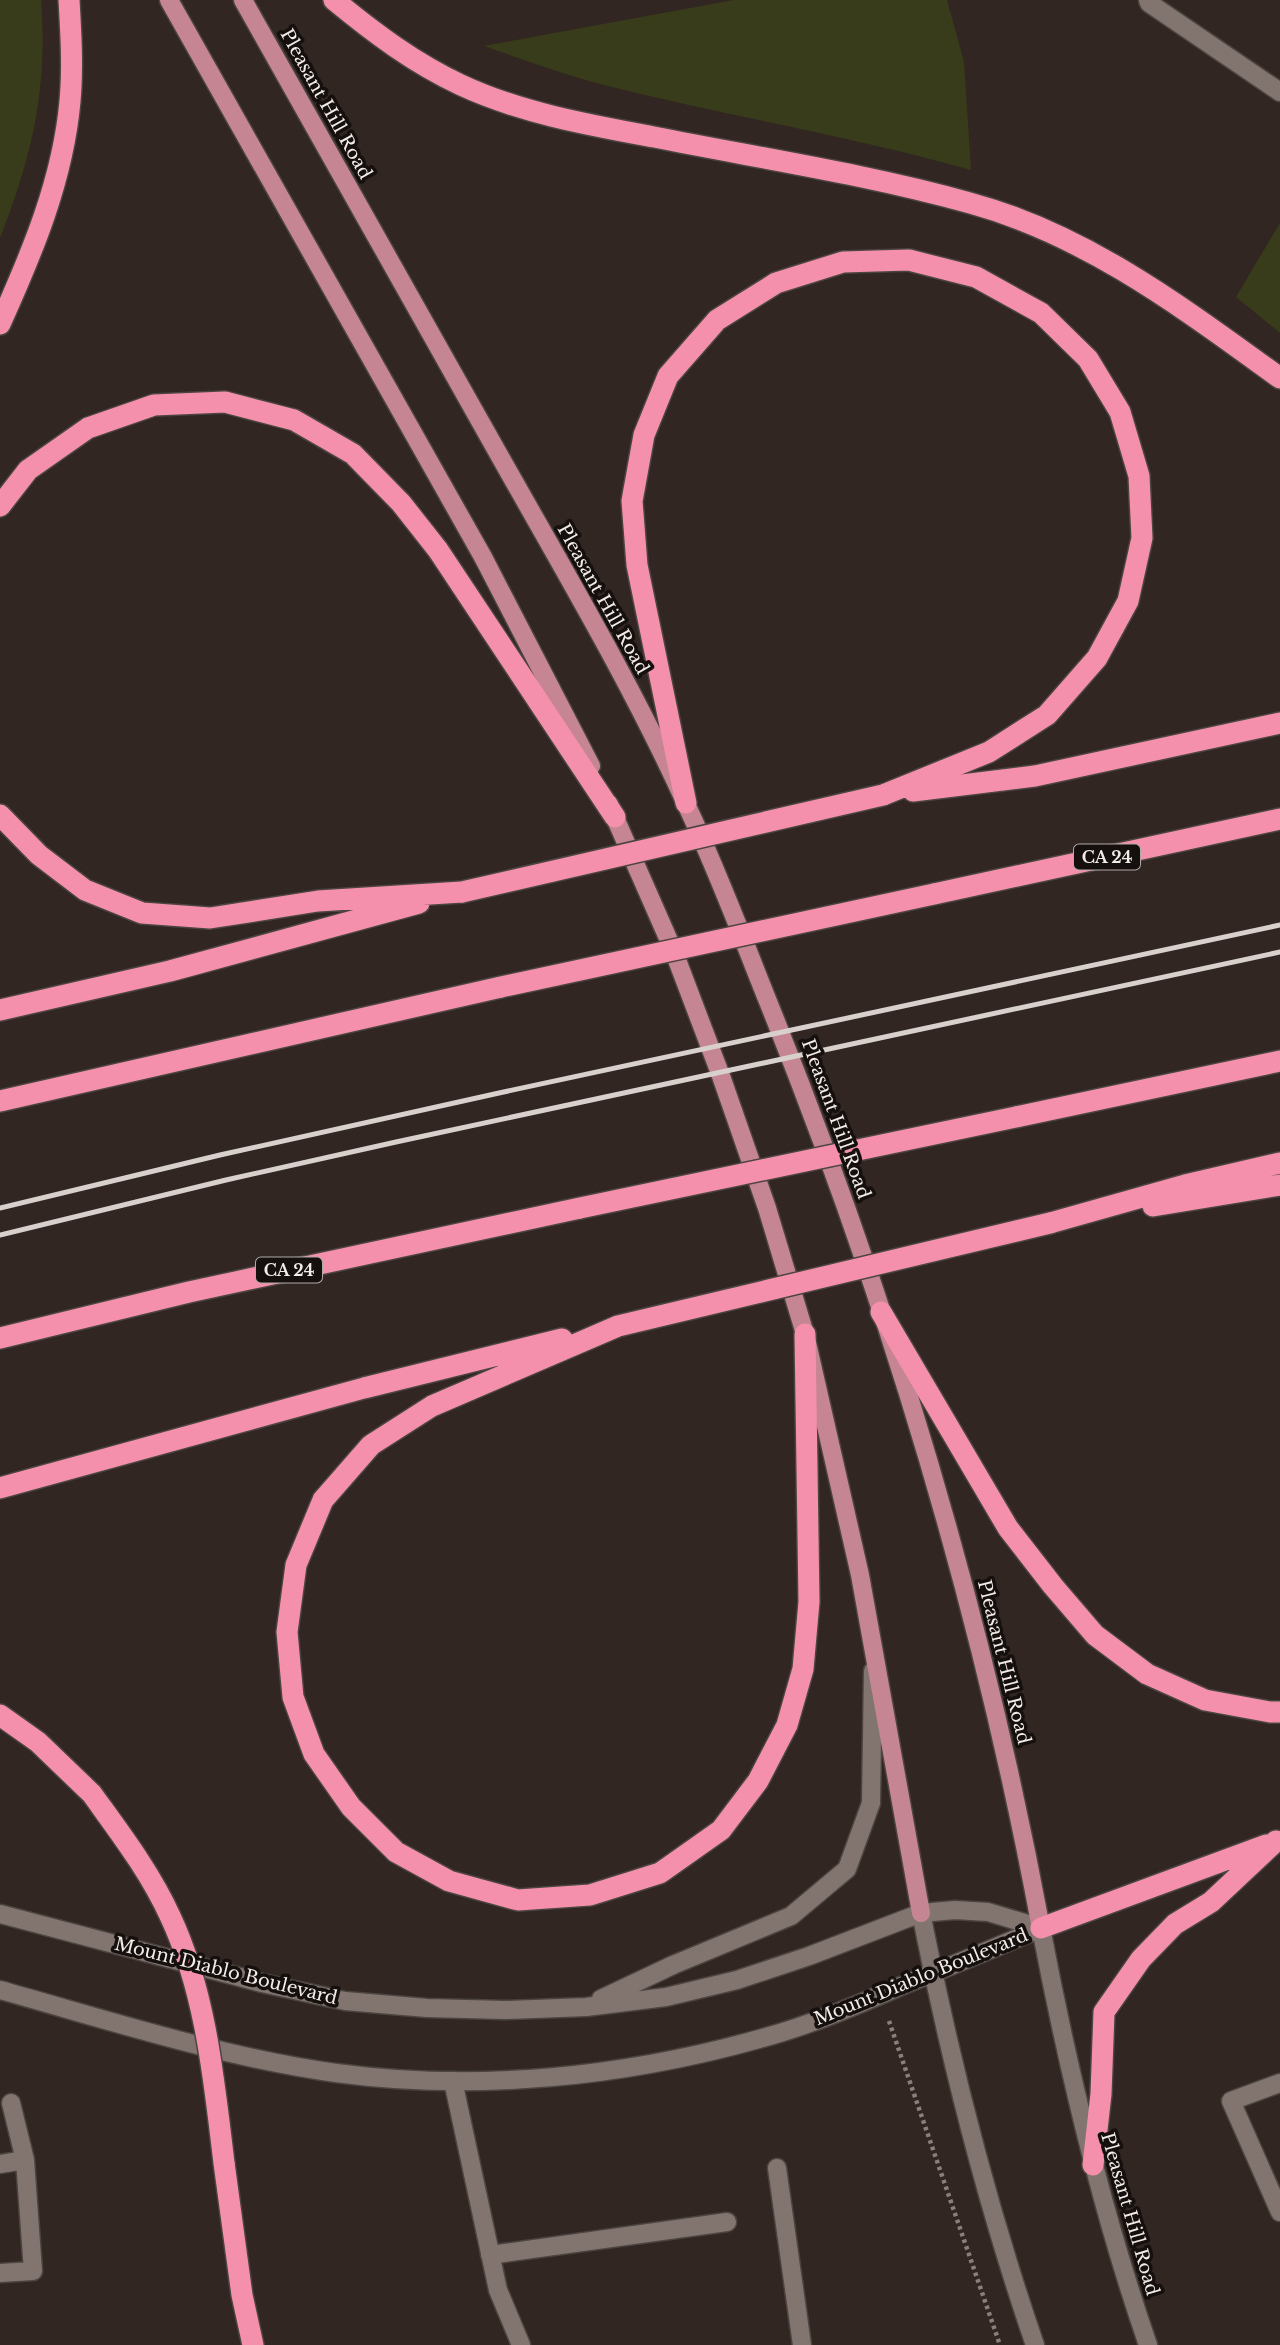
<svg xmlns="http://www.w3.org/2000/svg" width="1280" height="2345" viewBox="0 0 1280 2345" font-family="'Libre Baskerville',serif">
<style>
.green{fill:#383c1a}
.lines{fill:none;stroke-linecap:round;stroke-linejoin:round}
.service-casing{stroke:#4c4440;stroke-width:21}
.minor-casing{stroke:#4c4440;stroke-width:21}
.secondary-casing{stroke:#4c4440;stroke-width:21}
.primary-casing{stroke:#4c4440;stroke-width:21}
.motorway-casing{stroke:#4c4440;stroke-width:24}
.path{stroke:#89807c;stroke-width:4.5;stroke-dasharray:3.5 3.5;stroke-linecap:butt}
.service{stroke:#827570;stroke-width:18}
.minor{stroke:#827570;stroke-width:18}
.secondary{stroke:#827570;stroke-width:18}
.primary{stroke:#c68593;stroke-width:18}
.motorway{stroke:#f490ab;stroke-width:21}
.rail{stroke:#d8d0cd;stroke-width:5}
.motorway-bridge-casing{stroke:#4c4440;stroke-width:24;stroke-linecap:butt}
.motorway-bridge{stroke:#f490ab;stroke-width:21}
.labels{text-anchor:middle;stroke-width:7;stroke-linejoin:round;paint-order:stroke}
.shield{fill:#15100e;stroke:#b0a9a7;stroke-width:2}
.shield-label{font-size:16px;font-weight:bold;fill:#f2ebe8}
.street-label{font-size:18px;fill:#f2ebe8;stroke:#15100e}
</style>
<rect width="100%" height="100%" fill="#312622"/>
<path class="green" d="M0 0H41C48 89 32 156 0 238Z
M734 0H947L964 62 971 170C854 137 734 117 616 88 571 77 527 61 484 46Z
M1280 223V333L1236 297Z"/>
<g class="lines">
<defs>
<path id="service" d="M453 2081 498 2290 521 2345
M1280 2083 1231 2101 1280 2212
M0 2164 25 2160
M777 2168 802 2345
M490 2255 727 2222
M0 2273 33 2271 25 2160 11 2103"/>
<path id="minor" d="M1148 0 1149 3 1280 92"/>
<path id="secondary" d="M921 1913C950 2060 986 2203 1035 2345
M0 1914 262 1983 345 2001 427 2008 505 2010 586 2007 666 1997 737 1980 809 1956 921 1913 955 1910 988 1912 1041 1928
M1041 1928C1068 2070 1101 2209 1148 2345
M0 1990C111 2021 222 2057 336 2073 477 2092 623 2077 759 2039 808 2026 855 2006 901 1986 948 1967 995 1948 1041 1928
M601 1999 673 1965 791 1916 847 1869 871 1803 873 1671"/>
<path id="primary" d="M169 0 483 557 591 766
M243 0C331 156 419 313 507 469 569 579 634 689 686 804 716 867 741 934 767 999 888 1299 982 1611 1041 1928
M609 804 674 952 721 1076 767 1208 805 1334 860 1575 921 1913"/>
<path id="motorway" d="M334 0C374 33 414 63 461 85 521 113 589 125 654 137 759 158 866 174 970 203 1087 235 1183 308 1280 378
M0 324C32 253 63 180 70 101 73 68 71 34 69 0
M0 506 28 470 88 428 154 405 225 402 294 420 353 454 401 503 438 550 615 817
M913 791 1035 776 1280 723
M686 803 637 565 632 501 644 435 668 376 717 320 776 283 843 262 909 260 976 277 1041 313 1088 359 1120 412 1139 476 1142 538 1128 601 1097 658 1047 715 989 752 883 795
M0 815 39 855 85 890 142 913 210 918 318 901 462 892
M934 894 1280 819
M0 1010 170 971 419 903
M0 1101 501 987
M1016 1117 1280 1061
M1153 1206 1280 1185
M1050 1223 1185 1185 1280 1163
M881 1312 1008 1528 1053 1586 1095 1635 1147 1674 1205 1700 1270 1712H1280
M618 1326 432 1406 371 1445 323 1500 296 1565 287 1632 293 1697 314 1754 351 1807 396 1852 449 1881 518 1900 590 1895 660 1873 721 1830 758 1781 787 1725 803 1669 809 1602 805 1334
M0 1338 189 1292 580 1208
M0 1488 364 1388 562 1339
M0 1715 38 1742 92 1794
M1041 1928 1266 1845
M224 2163 242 2295 253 2345
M1093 2165 1101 2094 1104 2012 1141 1959 1175 1924 1211 1902 1276 1841"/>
</defs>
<use href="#service" class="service-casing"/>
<use href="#minor" class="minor-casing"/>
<use href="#secondary" class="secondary-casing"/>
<use href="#primary" class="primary-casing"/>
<use href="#motorway" class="motorway-casing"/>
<path class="path" d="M889 2021 1000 2345"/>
<use href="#service" class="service"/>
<use href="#minor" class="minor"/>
<use href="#secondary" class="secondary"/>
<use href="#primary" class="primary"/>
<use href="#motorway" class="motorway"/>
<path class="rail" d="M0 1208 220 1155 499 1093 1280 925
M0 1235 226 1180 396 1142 1280 952"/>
<defs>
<path id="motorway-bridge" d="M462 892 883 795
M501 987 934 894
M580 1208 1016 1117
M618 1326 1050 1223
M92 1794C120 1833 150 1872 170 1916 206 1992 214 2081 224 2163"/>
</defs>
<use href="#motorway-bridge" class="motorway-bridge-casing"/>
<use href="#motorway-bridge" class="motorway-bridge"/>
</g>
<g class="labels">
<g class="shield">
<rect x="1074" y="844.5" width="66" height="25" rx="5"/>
<rect x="256" y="1257.5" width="66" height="25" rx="5"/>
</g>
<g class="shield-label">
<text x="1107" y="863">CA 24</text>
<text x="289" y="1276">CA 24</text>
</g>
<g class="street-label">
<text transform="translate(326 104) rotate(61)" y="6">Pleasant Hill Road</text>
<text transform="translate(603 599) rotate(61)" y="6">Pleasant Hill Road</text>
<text transform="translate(836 1119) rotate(70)" y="6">Pleasant Hill Road</text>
<text transform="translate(1004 1662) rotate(76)" y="6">Pleasant Hill Road</text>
<text transform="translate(226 1971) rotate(14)" y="6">Mount Diablo Boulevard</text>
<text transform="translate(921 1977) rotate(-22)" y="6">Mount Diablo Boulevard</text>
<text transform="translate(1130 2214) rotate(74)" y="6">Pleasant Hill Road</text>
</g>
</g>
</svg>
